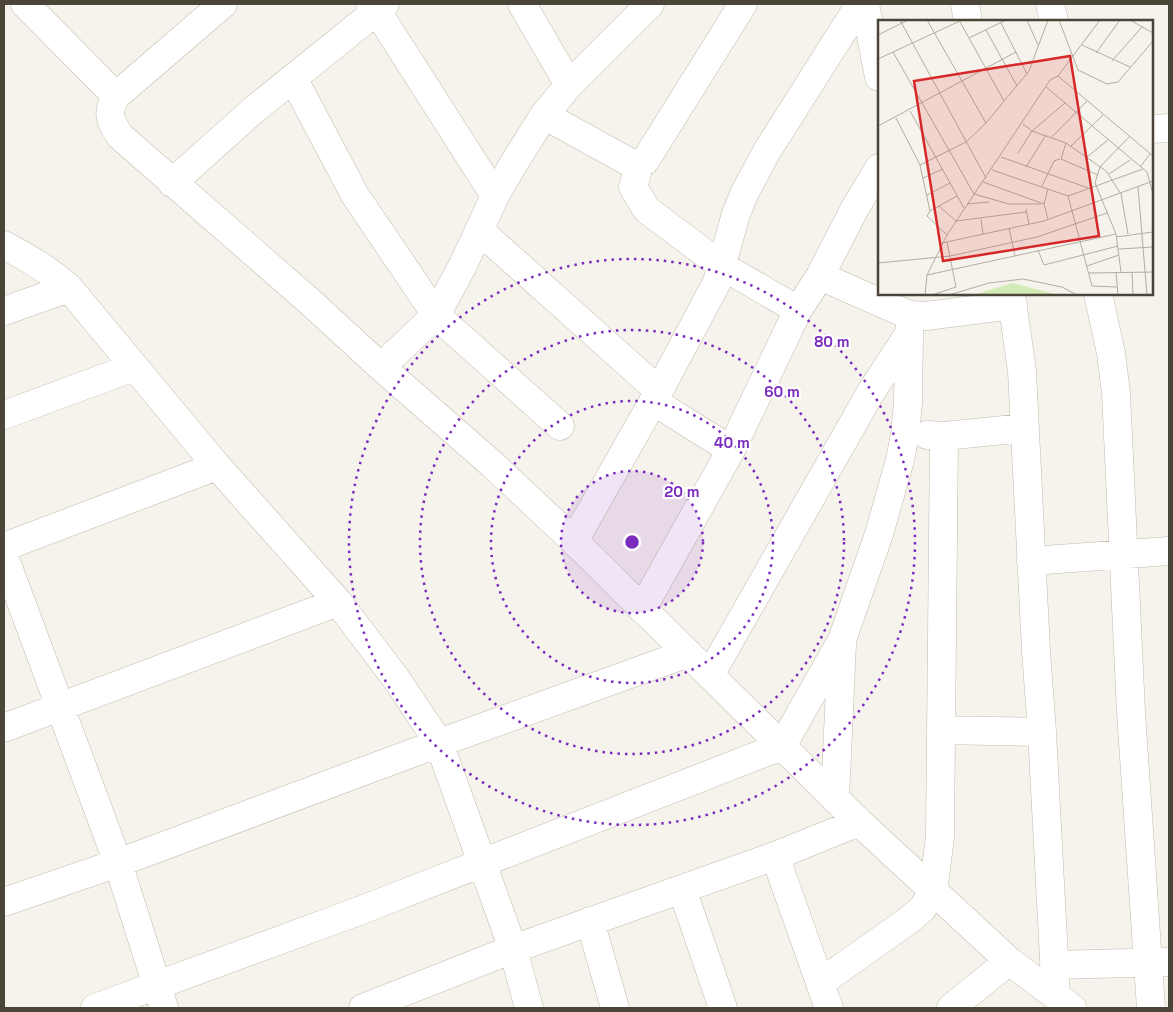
<svg xmlns="http://www.w3.org/2000/svg" width="1173" height="1012" viewBox="0 0 1173 1012" font-family="'Space Grotesk',sans-serif">
<style>
.lines{fill:none;stroke-linecap:round;stroke-linejoin:round}
.minor-casing{stroke:#c2bbae;stroke-width:29}
.minor{stroke:#fff;stroke-width:28}
.ring{fill:none;stroke:#7b2cbf;stroke-width:2.5;stroke-dasharray:2.5 5}
.inset-road{fill:none;stroke:#b2ada4;stroke-width:1}
.view{fill:#d62828;fill-opacity:0.15;stroke:#d62828;stroke-width:2.5}
.inset-edge{fill:none;stroke:#4b4439;stroke-width:2.5}
.centre{fill:#7b2cbf;stroke:#fff;stroke-width:2.5}
.ring-label{font-size:15px;text-anchor:middle;font-weight:bold;fill:#7b2cbf;stroke:#fff;stroke-width:4.5;stroke-linejoin:round;paint-order:stroke}
</style>
<rect width="100%" height="100%" fill="#f6f3ec"/>
<g class="lines">
<defs>
<path id="minor" d="M25 4 116 96
M223 4 116 96C106 114 110 120 120 136L308 300 381 367 493 465 574 541 859 822 1009 961 1072 1008
M370 4 377 11 495 196
M522 4 569 85
M865 4 879 77
M965 4 968 21
M1050 4 1054 21
M293 78 355 195 436 315 560 426
M544 115 629 162 636 164 645 161 743 4
M1152 129 1169 128
M640 163 633 187 647 210 722 266 798 310
M172 183 256 108 385 4
M479 230 659 391
M4 245C28 258 49 270 69 288L217 466 338 602 397 680 439 743 513 949 529 1008
M820 276 897 310 911 315
M1011 294 1022 371 1036 651 1042 732 1056 996
M1098 294 1111 353 1116 393 1131 712 1151 1008
M4 311 69 288
M381 367 436 315 463 265 495 196 514 163 544 115 569 85 650 4
M653 401 731 450
M4 415 134 367
M927 435 944 436 1025 428
M574 541 659 391 717 282 736 214 745 192 767 151 860 4
M4 547 217 466
M4 556 118 863 164 1008
M1031 561 1169 551
M642 609 731 450 798 310 820 276 855 208 879 168
M710 675 871 392 909 334 911 315 926 316 1013 305
M4 728 338 602
M941 730 1042 732
M835 799 842 644
M775 856 829 1008
M682 889 723 1008
M4 902 118 863 439 743 688 653
M590 921 615 1008
M1054 965 1169 962
M820 983 909 920 922 909 933 892 940 837 944 436
M95 1008 359 911 782 746 842 640 879 534 900 460 905 434 908 403 909 334
M363 1008 513 949 775 856 859 822
M951 1008 1009 961"/>
</defs>
<use href="#minor" class="minor-casing"/>
<use href="#minor" class="minor"/>
</g>
<circle cx="632" cy="542" r="71" fill="#7b2cbf" fill-opacity=".12"/>
<g class="ring">
<circle cx="632" cy="542" r="71"/>
<circle cx="632" cy="542" r="141"/>
<circle cx="632" cy="542" r="212"/>
<circle cx="632" cy="542" r="283"/>
</g>
<g transform="translate(878 20)">
<rect width="275" height="275" fill="#f6f3ec"/>
<path d="M134 263 180 275H95Z" fill="#d2eab5"/>
<path class="inset-road" d="M22 0 108 158M49 0 108 103M149 0 160 25M181 0 200 50 229 64 240 62 275 21M252 0 275 13M82 2 126 81M123 3 149 54M108 10 139 66M0 15 30 0M91 18 128 0M204 25 252 47M15 32 96 174 131 184H163M218 33 242 0M0 39 84 0M234 41 264 7M180 56 275 136M168 67 269 152 275 174M32 91 86 188M18 98 42 145 52 191 49 196 69 215M145 104 154 111 188 123 228 151 243 174 250 214M0 106 138 32M174 117 209 81M188 123 183 139 220 155M193 126 225 95M140 133 154 111 187 83M123 137 213 169M209 137 230 120M42 145 88 122 108 103 151 51 170 0M148 147 168 115M262 147 272 134M114 150 190 176 265 149M231 154 252 140M45 158 65 149M105 162 166 184 170 199M164 166 176 141 182 139M260 167 269 275M49 175 72 163M190 176 214 266 239 267M89 184 111 182M166 184 170 169M61 186 78 201 148 192M148 189 151 204M52 191 79 176M103 199 105 214M131 208 137 236M238 217 275 212M64 223 166 201 275 161M241 229 275 227M160 230 166 245 240 226M0 243 72 236 159 217 229 193M209 246 241 235M238 252 240 275M243 252 238 214 217 163 222 147 252 116M254 252 255 275M211 253 275 252M49 255 238 214M47 275 49 255 69 215 172 60 180 56 222 0M54 275 78 267 69 222M71 275 111 263 145 259 184 267 199 275"/>
<path class="view" d="M192 36 221 216 65 241 36 61Z"/>
<rect width="275" height="275" class="inset-edge"/>
</g>
<circle cx="632" cy="542" r="8" class="centre"/>
<g class="ring-label">
<text x="832" y="347">80 m</text>
<text x="782" y="397">60 m</text>
<text x="732" y="448">40 m</text>
<text x="682" y="497">20 m</text>
</g>
<rect width="1173" height="1012" fill="none" stroke="#4b4439" stroke-width="10"/>
</svg>
